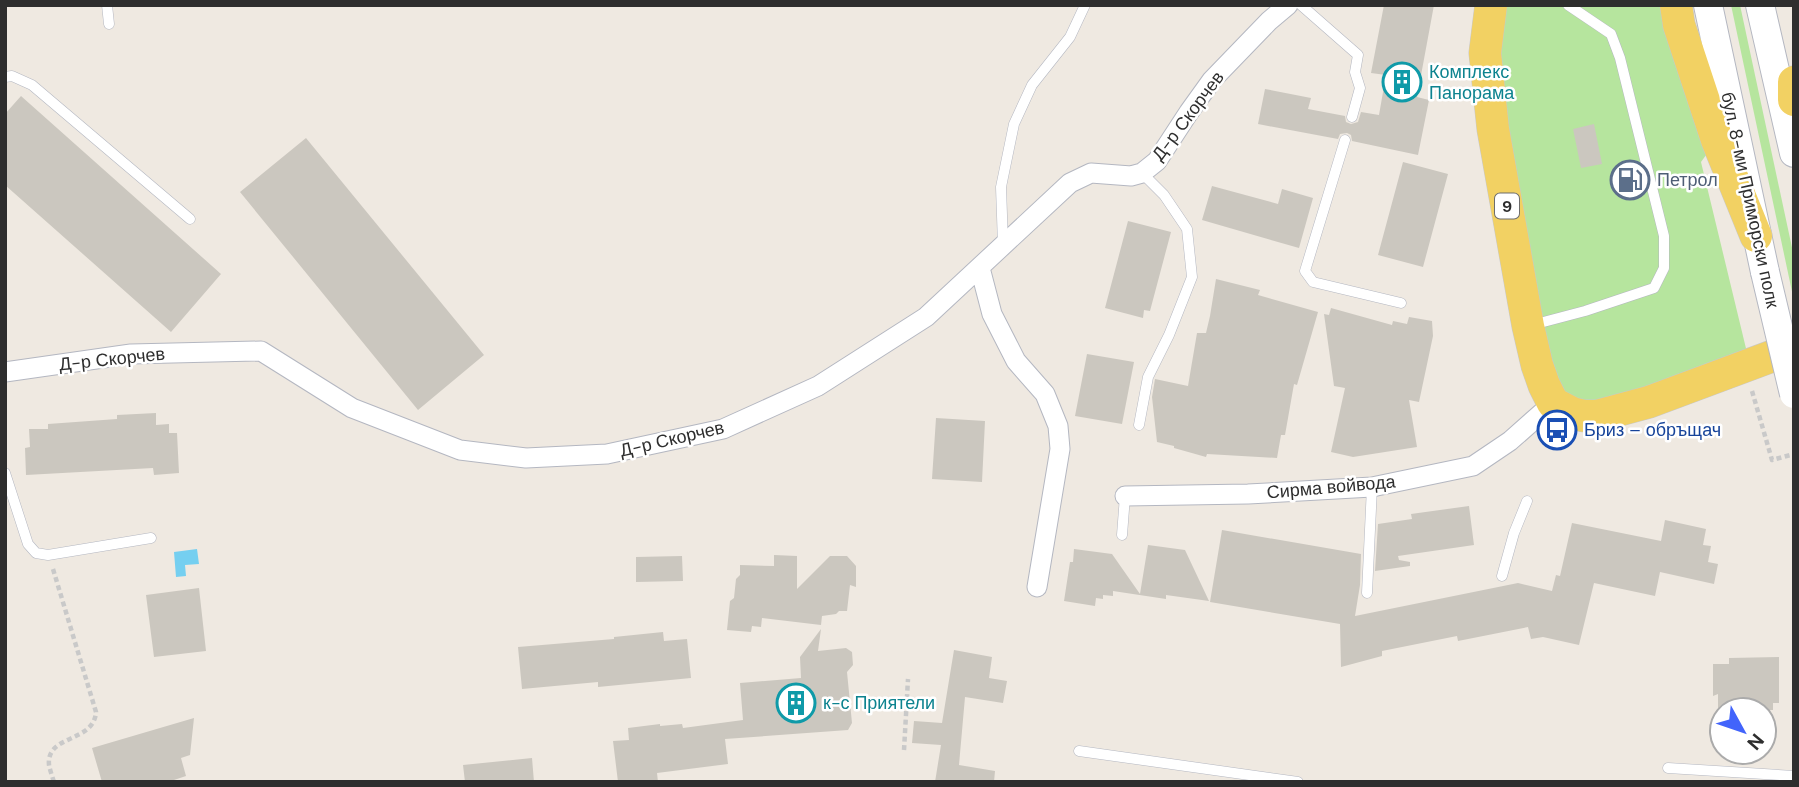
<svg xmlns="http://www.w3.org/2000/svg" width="1799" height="787" viewBox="0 0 1799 787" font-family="'DM Sans',sans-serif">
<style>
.green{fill:#b6e59e}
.water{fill:#75cff0}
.building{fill:#cbc7bf}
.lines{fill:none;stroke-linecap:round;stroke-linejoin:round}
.service-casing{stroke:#b4b7c1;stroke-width:11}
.minor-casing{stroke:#b4b7c1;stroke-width:21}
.secondary-casing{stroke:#b4b7c1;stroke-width:30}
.primary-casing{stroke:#c9c9c9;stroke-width:33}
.path{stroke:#c9c9c9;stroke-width:4.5;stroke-dasharray:5 3.5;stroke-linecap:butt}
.service{stroke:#fff;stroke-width:10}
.minor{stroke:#fff;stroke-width:19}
.secondary{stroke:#fff;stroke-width:28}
.primary{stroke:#f2d163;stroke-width:32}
.secondary-bridge-casing{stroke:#b4b7c1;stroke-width:30;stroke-linecap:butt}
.secondary-bridge{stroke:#fff;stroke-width:28}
.labels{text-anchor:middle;stroke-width:5;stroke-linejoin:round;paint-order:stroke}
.shield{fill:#fff;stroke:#6d6d6d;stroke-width:2}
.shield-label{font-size:16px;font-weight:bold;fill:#2e2e2e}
.culture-label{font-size:18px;fill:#0d838f;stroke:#fff;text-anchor:start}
.street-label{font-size:18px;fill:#2e2e2e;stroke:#fff}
.service-label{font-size:18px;fill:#4e5e75;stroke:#fff;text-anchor:start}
.transit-label{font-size:18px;fill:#164399;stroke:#fff;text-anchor:start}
</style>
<rect width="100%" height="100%" fill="#efe9e1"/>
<path class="green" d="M1491 5H1676L1717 140 1701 162 1750 365 1597 416 1544 385Z
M1731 5H1740L1794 257V301Z"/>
<path class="water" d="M197 549 199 564 185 565 186 576 176 577 174 552Z"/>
<path class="building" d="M1384 5H1434L1417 97 1429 100 1418 155 1352 141 1351 135 1347 133 1340 134 1338 139 1258 124 1265 89 1311 98 1308 109 1345 116 1346 122 1351 124 1358 122 1361 112 1379 115 1386 75 1371 73Z
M21 96 221 274 171 332 5 185V114Z
M1594 124 1602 164 1581 168 1573 129Z
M306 138 484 355 418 410 240 192Z
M1403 162 1448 174 1423 267 1378 255Z
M1212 186 1278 204 1282 189 1313 198 1299 248 1202 220Z
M1128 221 1171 232 1150 311 1144 310 1143 318 1105 308Z
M1216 279 1260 290 1258 295 1318 312 1297 385 1294 384 1285 435H1281L1277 458 1207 454 1206 457 1174 448V446L1157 442 1152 397 1155 379 1188 386 1197 333H1206L1210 316Z
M1331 308 1392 325 1393 321 1407 324 1409 317 1432 321 1433 336 1419 402 1409 400 1417 447 1353 457 1331 452 1345 388 1334 386 1324 314 1329 315Z
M1087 354 1134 362 1122 424 1075 416Z
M156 413V425L169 424V433H177L179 473 154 475 153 468 26 475 25 448 30 447 29 429H48V424L117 419V415Z
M936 418 985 421 982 482 932 479Z
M1469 506 1474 545 1398 556 1399 560 1410 562V566L1375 571 1378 524 1412 519 1411 514Z
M1665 520 1706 529 1703 545 1711 546 1708 562 1718 564 1714 584 1660 572 1655 596 1594 583 1579 645 1543 637 1531 639 1528 627 1458 641 1457 636 1382 651V656L1341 667 1340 624 1210 602 1222 530 1361 554 1360 585 1355 616 1518 583 1552 591 1556 575 1560 576 1572 523 1661 541Z
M1148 545 1185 550 1209 601 1166 595V599L1113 591V596L1103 595V599L1096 598 1095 606 1064 601 1070 562H1073L1074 549 1112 554 1140 594Z
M774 555 797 556V589L830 556H847L856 566V587L850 585 847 611H839L836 614 822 616 821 625 762 618 761 627 752 626 751 632 727 630 730 601 734 598 736 579 740 575V565L774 566Z
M682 556 683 581 636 582V557Z
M199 588 206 651 154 657 146 595Z
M821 629 818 651 846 648 852 652 853 665 847 672 852 723 848 730 725 739 728 764 657 773 658 782H618L613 741 629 740 628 728 660 724V726L682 724 683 728 743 720 740 683 801 678 800 657Z
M663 632 664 641 687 639 691 678 598 687V682L522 689 518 647 614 639V637Z
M954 650 992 657 989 678 1007 681 1003 703 965 697 959 765 995 771 994 782H935L941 745 912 743 914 721 942 723Z
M1779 657V703H1773V710H1718V694L1713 696V664H1729V658Z
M194 718 190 755 181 758 186 776 168 782H102L92 748Z
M532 758 534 782H465L463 765Z"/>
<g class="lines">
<defs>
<path id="service" d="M107 5 109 24
M1301 5 1358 55 1355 72 1360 88 1352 117
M5 77 12 76 32 85 190 219
M1345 140 1305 271 1313 282 1401 303
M1003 244 1001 187 1014 124 1032 85 1070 37 1085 5
M1532 325 1585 311 1654 288 1664 268V236L1620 58 1611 34 1568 5
M1139 425 1148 377 1169 335 1192 277 1187 229 1164 195 1142 173
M5 473 28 544 36 553 48 555 151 538
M1122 535 1125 496
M1502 576 1514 533 1527 501
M1367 593 1372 487
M1079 751 1298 782
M1668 768 1794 776"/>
<path id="minor" d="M980 268 992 314 1016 361 1045 394 1058 426 1060 449 1037 587
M5 372 131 354 261 351 352 408 460 450 526 458 607 454 723 429 818 386 926 317 1070 183 1091 173 1131 176 1142 173 1157 161 1189 112 1212 80 1269 21 1288 5
M1125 496 1248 494 1372 487 1473 466 1510 441 1553 403"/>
<path id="secondary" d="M1708 5 1765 272
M1760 5 1794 153"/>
<path id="primary" d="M1491 5 1485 53 1493 129 1528 326 1537 365 1544 385 1553 403 1572 413 1584 416H1597L1649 402 1794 348
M1676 5 1679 25 1717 140 1756 236
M1794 82V100"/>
</defs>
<use href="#service" class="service-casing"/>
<use href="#minor" class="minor-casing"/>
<use href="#secondary" class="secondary-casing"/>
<use href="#primary" class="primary-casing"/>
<path class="path" d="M1752 391 1772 460 1794 454
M53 569 96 712C94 743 46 734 49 765 50 770 52 776 54 782
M904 750 908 679"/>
<use href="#service" class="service"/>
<use href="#minor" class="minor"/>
<use href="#secondary" class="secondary"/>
<use href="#primary" class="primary"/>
<defs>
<path id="secondary-bridge" d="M1765 272 1794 394"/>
</defs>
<use href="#secondary-bridge" class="secondary-bridge-casing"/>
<use href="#secondary-bridge" class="secondary-bridge"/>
</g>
<defs>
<symbol id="building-ring" viewBox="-11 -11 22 22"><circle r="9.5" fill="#fff" stroke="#0f9aa8" stroke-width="1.5"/><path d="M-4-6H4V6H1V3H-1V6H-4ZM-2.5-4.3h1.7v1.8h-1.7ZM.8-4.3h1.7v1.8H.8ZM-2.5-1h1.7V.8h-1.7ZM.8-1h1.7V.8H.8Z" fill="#0f9aa8"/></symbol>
<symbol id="fuel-ring" viewBox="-11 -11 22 22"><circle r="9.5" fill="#fff" stroke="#5c6f8a" stroke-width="1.5"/><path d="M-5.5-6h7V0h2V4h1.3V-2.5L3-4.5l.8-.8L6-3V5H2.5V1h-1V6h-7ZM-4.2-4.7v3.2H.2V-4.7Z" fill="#5c6f8a"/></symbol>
<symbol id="bus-ring" viewBox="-11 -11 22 22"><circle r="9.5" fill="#fff" stroke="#1a4fb4" stroke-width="1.5"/><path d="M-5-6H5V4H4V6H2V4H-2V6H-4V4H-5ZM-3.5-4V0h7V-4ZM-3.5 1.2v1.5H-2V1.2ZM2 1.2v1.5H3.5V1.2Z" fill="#1a4fb4"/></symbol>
</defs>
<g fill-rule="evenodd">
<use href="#building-ring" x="1380" y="60" width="44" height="44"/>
<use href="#fuel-ring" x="1608" y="158" width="44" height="44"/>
<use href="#bus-ring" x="1535" y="408" width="44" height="44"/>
<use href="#building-ring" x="774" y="681" width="44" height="44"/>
</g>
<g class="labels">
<rect class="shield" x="1495" y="193.5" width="24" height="25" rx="5"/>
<g class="shield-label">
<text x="1507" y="212">9</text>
</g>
<g class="culture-label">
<text x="1429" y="78">Комплекс<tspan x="1429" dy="21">Панорама</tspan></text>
<text x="823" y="709">к-с Приятели</text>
</g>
<g class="street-label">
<text transform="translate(1188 116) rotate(-53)" y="6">Д-р Скорчев</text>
<text transform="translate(1750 200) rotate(78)" y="6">бул. 8-ми Приморски полк</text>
<text transform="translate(112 359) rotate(-6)" y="6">Д-р Скорчев</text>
<text transform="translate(672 439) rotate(-13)" y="6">Д-р Скорчев</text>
<text transform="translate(1331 487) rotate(-5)" y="6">Сирма войвода</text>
</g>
<g class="service-label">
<text x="1657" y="186">Петрол</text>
</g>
<g class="transit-label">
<text x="1584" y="436">Бриз – обръщач</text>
</g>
</g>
<rect width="1799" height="787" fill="none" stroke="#2e2e2e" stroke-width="14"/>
<g transform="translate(1743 731) rotate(130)"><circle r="33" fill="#ffffff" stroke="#ababab" stroke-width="2"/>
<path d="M0-5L12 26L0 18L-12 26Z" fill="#4264fb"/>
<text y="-10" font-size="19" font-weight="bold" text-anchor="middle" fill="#2e2e2e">N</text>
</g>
</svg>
